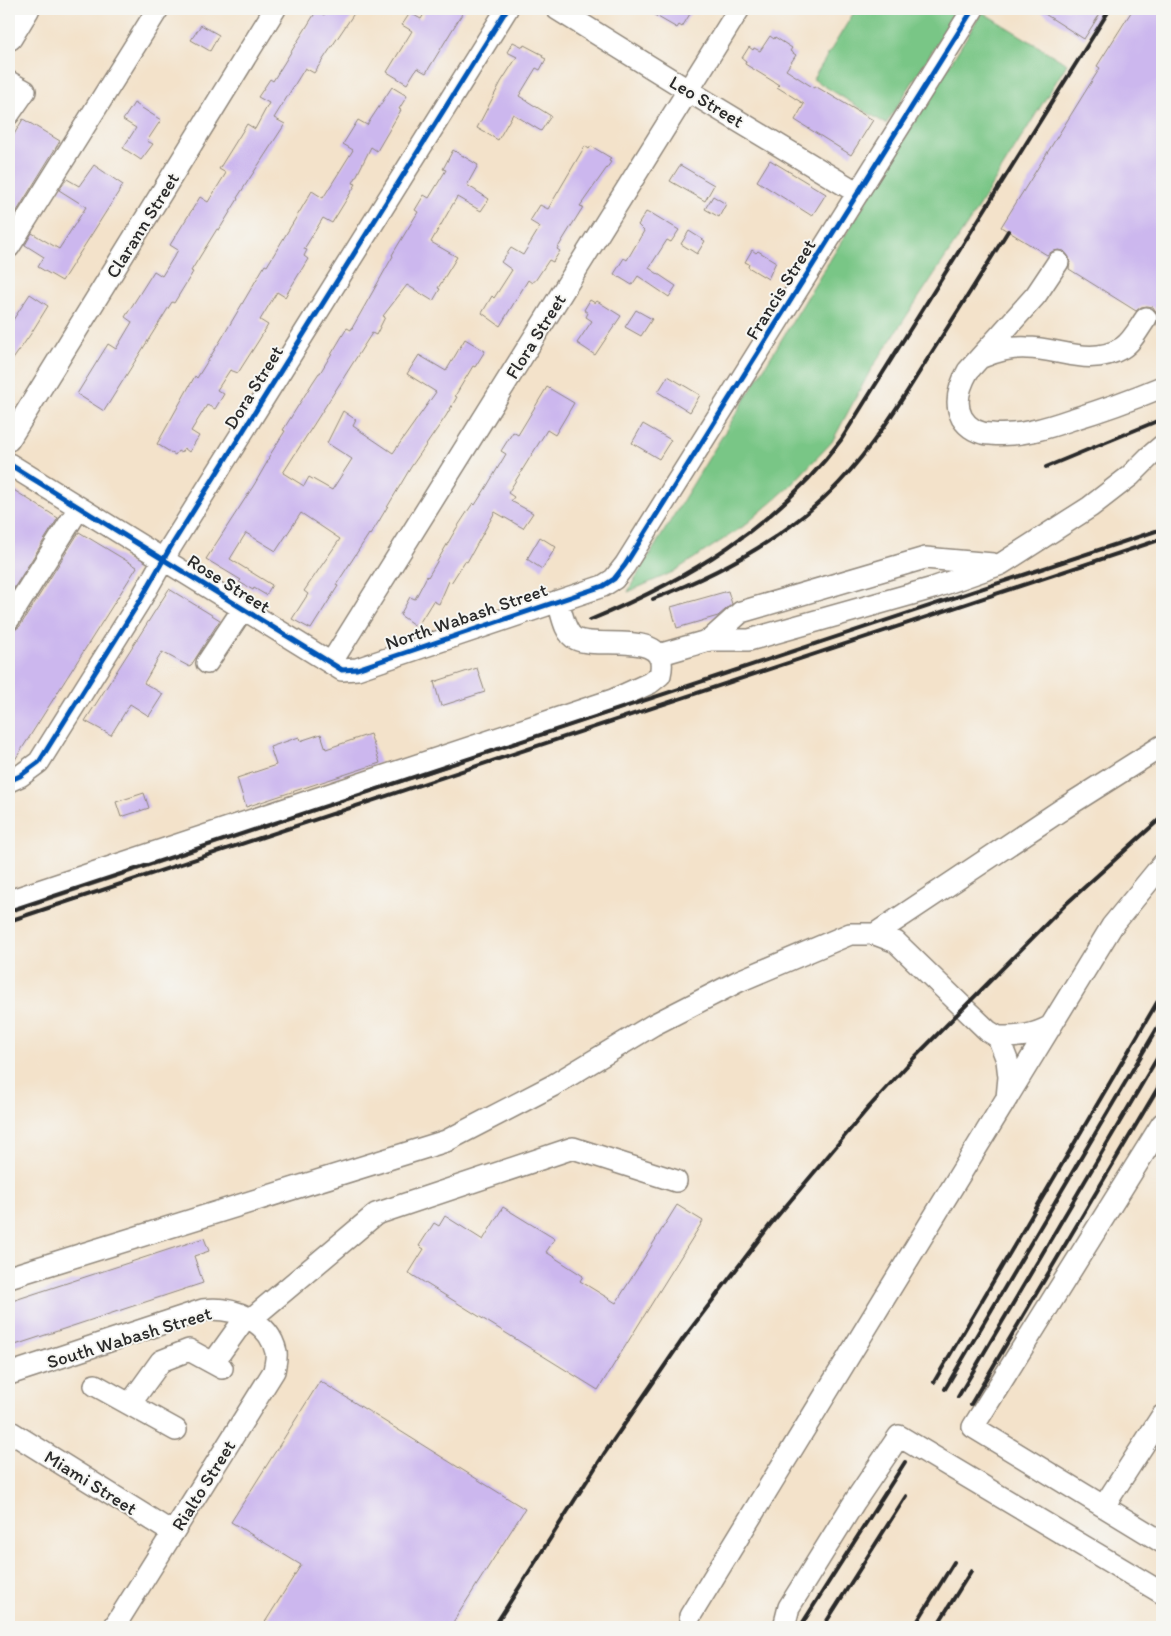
<svg xmlns="http://www.w3.org/2000/svg" width="1171" height="1636" viewBox="0 0 1171 1636" font-family="Itim,sans-serif">
<style>
.green{fill:#79c686;stroke:#527858}
.building{fill:#ccb7ee}
.lines{fill:none;stroke-linecap:round;stroke-linejoin:round}
.minor-casing{stroke:#8f867a;stroke-width:24}
.major-casing{stroke:#8f867a;stroke-width:29}
.minor{stroke:#fff;stroke-width:21}
.major{stroke:#fff;stroke-width:26}
.rail{stroke:#2b2b2b;stroke-width:4}
.cycleway-casing{stroke:#f6f6f2;stroke-width:8}
.cycleway{stroke:#0057b8;stroke-width:5}
.labels{text-anchor:middle;stroke-width:4;stroke-linejoin:round;paint-order:stroke}
.street-label{font-size:19px;fill:#2b2b2b;stroke:#f6f6f2}
</style>
<rect width="100%" height="100%" fill="#f6f6f2"/>
<filter id="ink" filterUnits="userSpaceOnUse"><feTurbulence type="fractalNoise" baseFrequency=".02" numOctaves="2"/><feDisplacementMap in="SourceGraphic" scale="10" xChannelSelector="R" yChannelSelector="G"/><feConvolveMatrix kernelMatrix="1 2 1 2 8 2 1 2 1" color-interpolation-filters="sRGB"/></filter>
<filter id="wash" filterUnits="userSpaceOnUse"><feTurbulence type="fractalNoise" baseFrequency=".0096" numOctaves="4" result="noise"/><feDisplacementMap in="SourceGraphic" scale="20" xChannelSelector="R" yChannelSelector="G"/><feGaussianBlur stdDeviation="1.12" result="paint"/><feColorMatrix in="noise" values="0 0 0 0 0 0 0 0 0 0 0 0 0 0 0 0 0 1.4 0 .05"/><feComposite in="paint" operator="in"/></filter>
<g filter="url(#wash)">
<rect width="100%" height="100%" fill="#f3e2ca"/>
<path class="green" d="M856 9H959L886 124 813 79Z
M982 12 1067 64 971 219 870 371 832 442 790 486 744 526 673 572 628 592 633 582Z"/>
<g id="blocks">
<path class="building" d="M328 9H357L314 73 305 68 274 118 285 124 237 198 238 199 219 230 217 229 191 271 193 272 174 303 172 302 104 411 77 394 108 344 116 349 132 322 125 317 154 271 162 276 178 250 170 245 200 197 208 202 226 173 219 169 247 124 255 129 269 103 258 97 270 79 273 81 317 10 324 15Z
M427 9H465L426 73 417 68 407 84 387 72 412 31 402 25 410 13 421 19Z
M644 9H693L682 27 679 25 677 28Z
M1037 9H1103L1084 39Z
M1133 9H1162V328L1157 325 1158 319 1157 313 1153 307 1147 306 1141 307 1136 311 1069 269 1070 263 1069 257 1064 251 1059 250 1053 251 1047 255 1001 227 1100 68 1097 66Z
M201 25 219 35 210 51 191 40Z
M770 36 774 39 775 37 792 48 790 51 796 55 786 70 814 88 815 86 873 120 851 155 795 120 804 104 777 87 779 85 745 64 746 61 742 58 749 47 753 50 754 48 760 51Z
M513 42 523 47 524 45 543 55 542 57 546 59 540 70 536 68 519 96 551 116 541 131 513 114 498 140 477 128 501 82 517 57 507 52Z
M392 87 407 96 399 109 401 110 377 151 371 147 353 183 356 184 332 223 323 218 304 249 307 250 304 256 308 259 285 297 277 292 260 320 268 325 259 340 238 373 230 370 217 390 224 394 215 409 207 405 191 431 199 436 189 452 184 448 181 453 178 451 175 455 157 444 195 376 197 378 222 338 265 265 267 266 312 191 323 198 353 150 343 144 358 120 367 125Z
M134 103 161 120 147 141 153 144 141 160 123 148 136 128 123 120Z
M23 119 60 141 9 224V143Z
M585 146 589 149 591 146 611 158 609 161 611 162 580 206 583 207 557 249 560 251 553 262 549 260 535 281H533L532 283 528 280 500 326 482 313 492 296 494 298 512 270 501 262 511 248 523 255 540 227 530 221 540 205 548 209Z
M453 150 478 165 467 185 489 199 481 211 457 197 431 242 457 257 438 288 440 289 433 301 407 285 383 316 385 317 376 335 372 333 283 473 304 486 309 477 332 490 352 459 327 443 343 411 356 420 353 426 393 453 436 392 407 374 419 355 446 371 465 339 485 351 475 367 473 366 455 396 457 397 446 416 411 467 379 521 370 535 369 534 336 585 338 586 311 629 292 619 308 594 304 591 340 539 301 513 276 551 246 533 230 559 272 585 266 595 254 588 253 590 239 582 241 580 206 559 254 485 269 459 268 458 285 431 283 430 313 382 319 373H320L347 328 351 330 393 256 392 255 418 212 415 210 424 195 429 198 446 170 443 169Z
M770 160 826 194 812 216 757 181Z
M94 165 123 185 62 281 38 267 44 257 25 245 32 233 59 249 86 207 59 190 67 179 79 186Z
M680 165 714 185 705 201 670 181Z
M713 196 726 204 719 217 705 209Z
M646 212 650 214 651 213 679 230 671 242 667 240 649 268 676 286 669 297 638 276 632 285 614 274 624 258 627 260 644 231 638 225Z
M689 231 705 241 697 254 681 244Z
M752 250 756 253 758 251 776 262 768 279 748 267 749 264 745 262Z
M30 294 48 306 30 335 9 365V326Z
M590 300 595 303 597 301 621 316 595 355 577 343 592 321 586 317 588 313 584 310Z
M636 310 652 319 641 336 625 327Z
M668 376 700 395 690 412 658 392Z
M547 387 574 403 555 435 547 430 508 493 514 497 511 501 533 513 523 528 495 512 467 562 465 561 451 583 449 581 439 604 433 601 417 627 400 615 410 597 415 599 427 576 428 577 456 529 473 503 475 505 487 486 506 454 501 451 513 432 518 435Z
M643 424 671 440 659 459 632 443Z
M9 487 58 518 9 596Z
M79 532 137 567 11 766 9 767V631L15 630 20 626Z
M540 537 556 547 542 569 527 559Z
M169 589 220 620 190 667 162 652 144 683 163 694 149 716 130 704 111 735 85 721Z
M728 591 732 604 718 616 677 628 671 607Z
M477 668 485 692 441 706 434 682Z
M321 734 326 749 370 734 380 763 246 807 237 778 276 765 270 747 299 737 300 741Z
M144 793 149 808 121 817 116 802Z
M677 1205 703 1221 598 1390 409 1273 424 1249 419 1246 434 1223 439 1226 445 1216 483 1240 503 1207 555 1239 546 1252 583 1276 580 1281 616 1303Z
M204 1238 209 1251 194 1256 203 1283 9 1347V1302Z
M320 1381 525 1509 450 1627H262L301 1565 231 1522Z"/>
</g>
</g>
<g filter="url(#ink)">
<use href="#blocks" fill-opacity="0" stroke="#8f867a" stroke-width="1"/>
<g class="lines">
<defs>
<path id="minor" d="M557 9 702 99 858 193
M9 82 25 91 9 114
M9 247 158 9
M1058 262 1036 295 968 371C960 385 954 403 962 418 968 428 979 434 991 434 1018 437 1047 428 1073 419 1103 410 1133 399 1162 387
M982 357C997 351 1011 347 1027 348 1059 348 1090 367 1122 348 1132 342 1139 328 1146 318
M9 440 275 9
M9 464 342 670 357 669 603 586 614 579 625 565 973 9
M9 619 79 508
M710 640H749L933 588 1001 564 1090 507 1130 476 1149 457 1162 446
M658 655 710 640 741 612 925 558 993 564
M207 663 243 609
M331 663 739 9
M9 781 20 776 39 762 141 599 170 548 507 9
M9 901 613 700 650 683 660 675C672 628 598 650 576 639 564 633 562 613 558 601
M875 934 1064 808 1162 746
M998 1037C1019 1037 1033 1036 1051 1026
M1162 1124 973 1427 1162 1542
M9 1277 446 1141 552 1086 653 1025 739 981 850 934H875L896 942 964 1008 988 1031 998 1037 1007 1060 1009 1077 1007 1098
M251 1319 376 1214 573 1148 676 1181
M213 1363 246 1317
M9 1374 203 1310C232 1306 269 1320 276 1352 277 1358 275 1365 274 1371L114 1627
M95 1385 176 1430
M130 1404 161 1361 189 1350 222 1368
M9 1431 173 1533
M1104 1506 1162 1416
M690 1616 1112 926 1162 865
M784 1627 789 1607 855 1501 899 1436 1162 1593"/>
<path id="major" d="M9 37 26 9"/>
</defs>
<use href="#minor" class="minor-casing"/>
<use href="#major" class="major-casing"/>
<use href="#minor" class="minor"/>
<use href="#major" class="major"/>
<path class="rail" d="M1046 467 1162 419
M653 599C721 573 788 537 839 483 872 448 899 405 925 363 953 319 981 275 1008 231
M590 620C687 580 777 526 841 440L1110 9
M9 911 1162 529
M9 921 1162 539
M934 1382 1162 994
M945 1389 1162 1020
M958 1397 1162 1050
M971 1404 1162 1081
M494 1627 604 1454 683 1339 770 1225 869 1107 914 1058 1066 904 1162 817
M800 1627 905 1462
M823 1627 906 1496
M914 1627 954 1562
M936 1627 971 1571"/>
<defs>
<path id="cycleway" d="M9 464 342 670 357 669 603 586 614 579 625 565 973 9
M9 781 20 776 39 762 141 599 170 548 507 9"/>
</defs>
<use href="#cycleway" class="cycleway-casing"/>
<use href="#cycleway" class="cycleway"/>
</g>
</g>
<g class="labels">
<g class="street-label">
<text transform="translate(707 101) rotate(31)" y="7">Leo Street</text>
<text transform="translate(142 225) rotate(-58)" y="7">Clarann Street</text>
<text transform="translate(780 289) rotate(-58)" y="7">Francis Street</text>
<text transform="translate(535 336) rotate(-58)" y="7">Flora Street</text>
<text transform="translate(253 387) rotate(-58)" y="7">Dora Street</text>
<text transform="translate(229 583) rotate(32)" y="7">Rose Street</text>
<text transform="translate(466 616) rotate(-19)" y="7">North Wabash Street</text>
<text transform="translate(129 1337) rotate(-17)" y="7">South Wabash Street</text>
<text transform="translate(91 1482) rotate(32)" y="7">Miami Street</text>
<text transform="translate(203 1485) rotate(-58)" y="7">Rialto Street</text>
</g>
</g>
<rect width="1171" height="1636" fill="none" stroke="#f6f6f2" stroke-width="30"/>
</svg>
